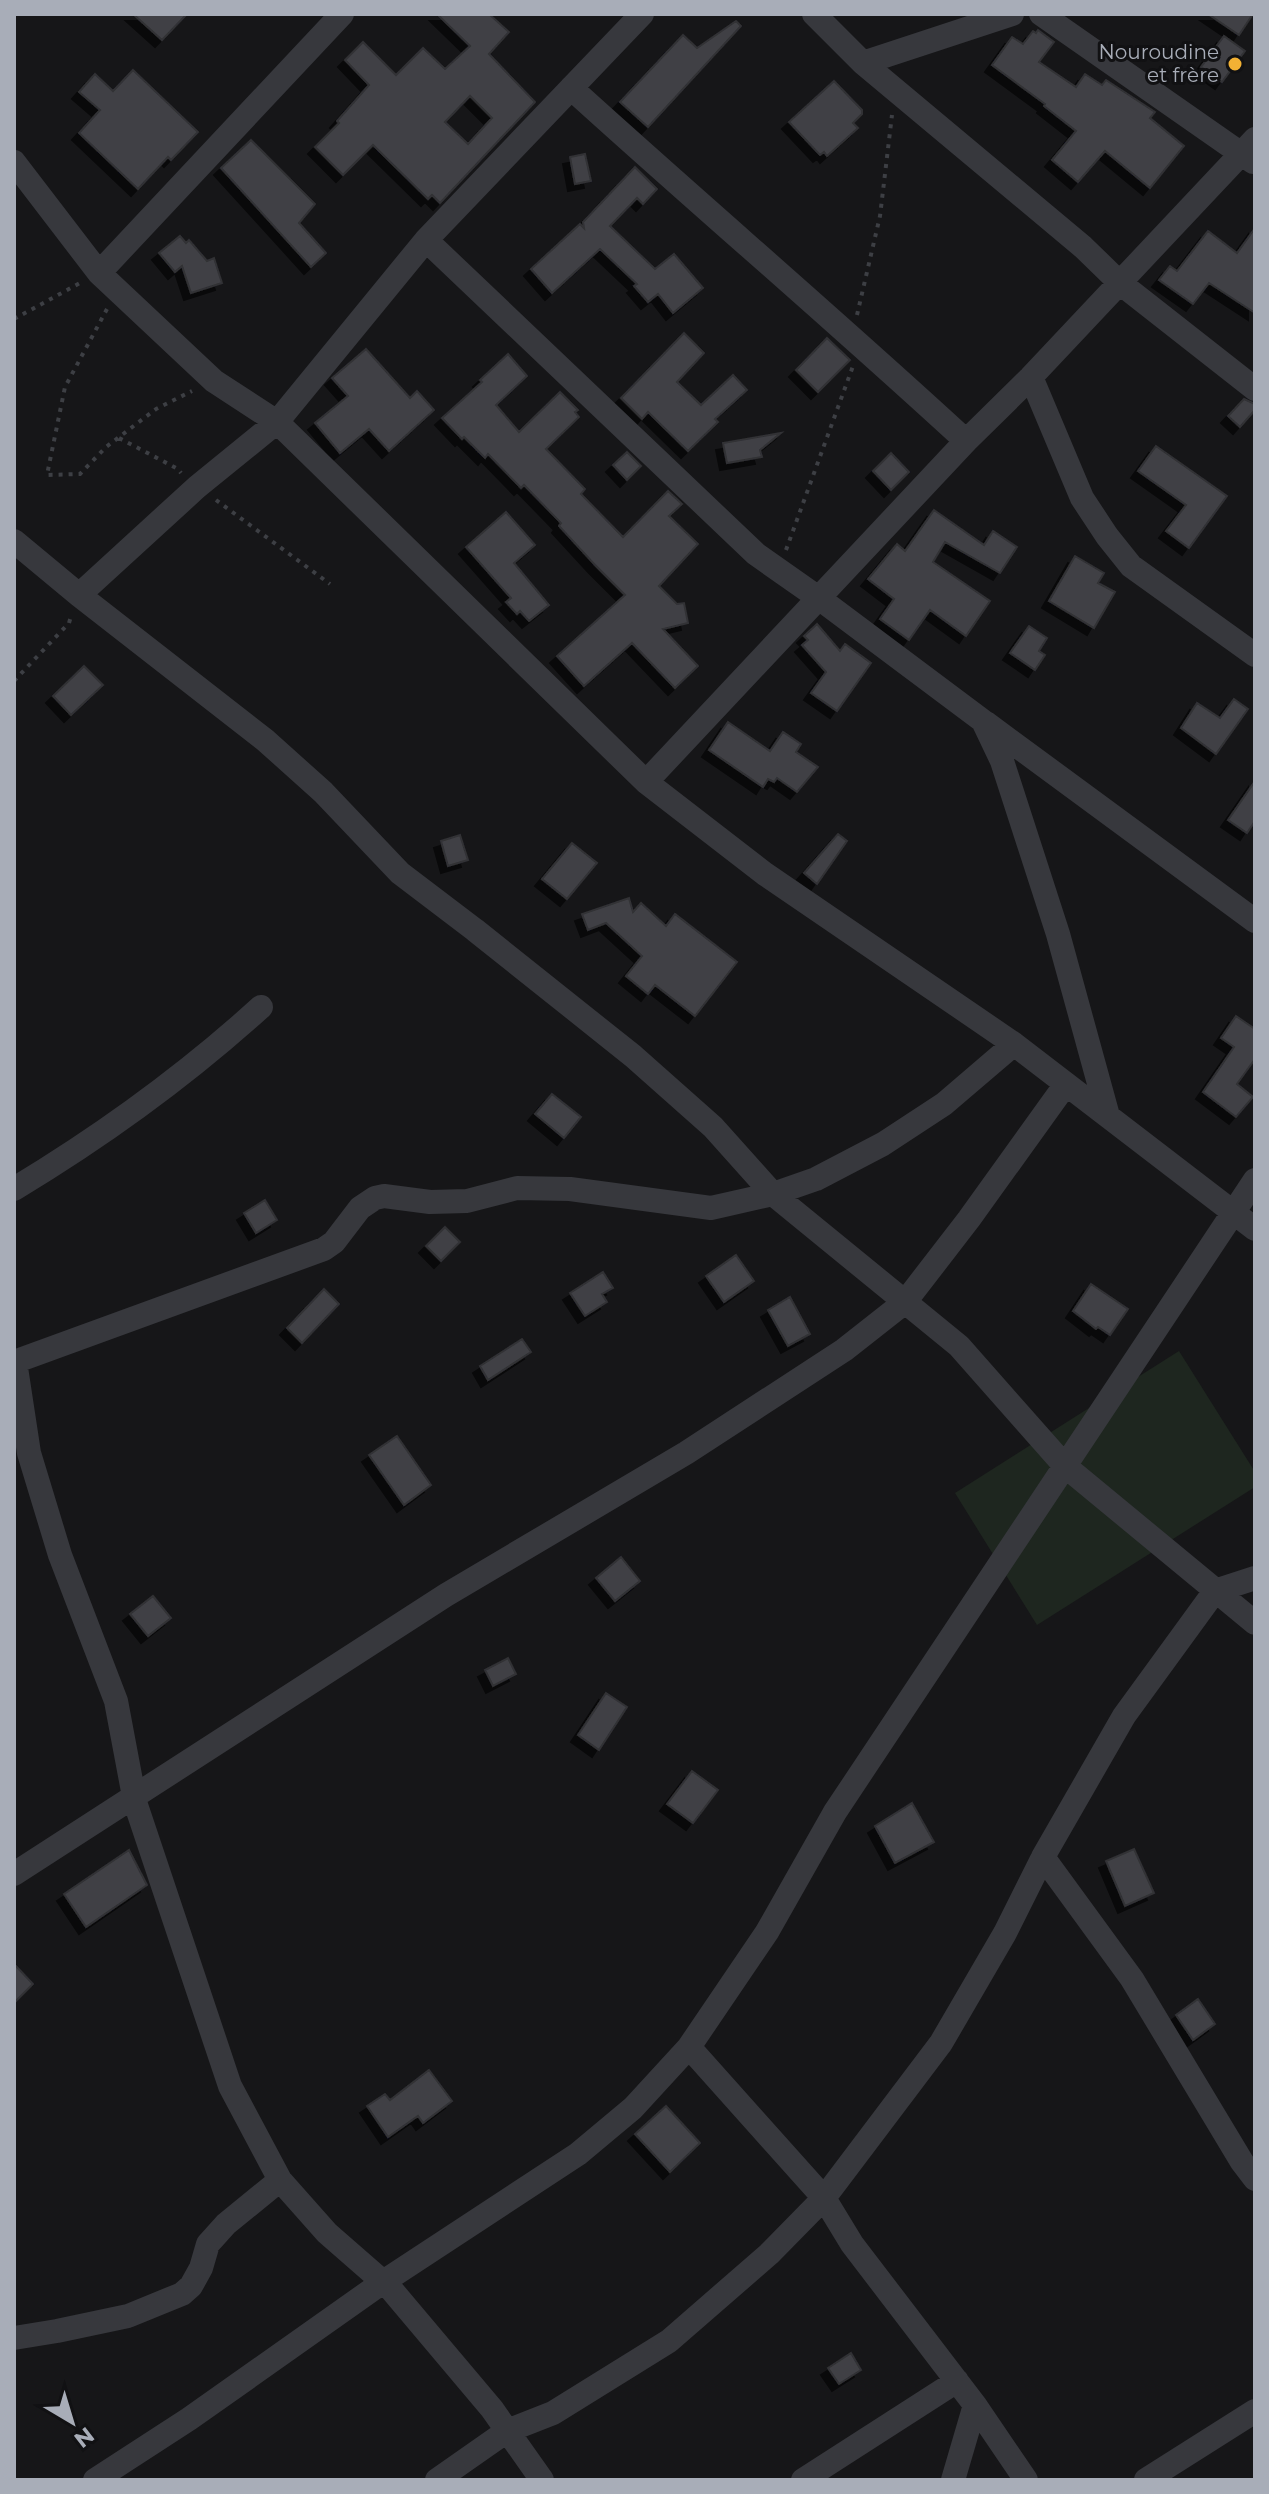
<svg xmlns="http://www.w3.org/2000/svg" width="1269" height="2494" viewBox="0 0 1269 2494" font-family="Montserrat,sans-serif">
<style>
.green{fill:#1e261f}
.building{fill:#404145;stroke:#303034;stroke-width:2;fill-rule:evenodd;filter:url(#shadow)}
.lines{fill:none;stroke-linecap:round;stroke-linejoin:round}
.path{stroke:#3d3f44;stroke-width:4;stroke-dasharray:4 6;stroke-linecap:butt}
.street{stroke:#37383d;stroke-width:24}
.poi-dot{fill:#f2b134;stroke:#111113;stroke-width:3}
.labels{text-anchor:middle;stroke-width:6;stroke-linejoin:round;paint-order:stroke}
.poi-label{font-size:20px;fill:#a8adb8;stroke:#111113;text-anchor:end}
</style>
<defs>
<filter id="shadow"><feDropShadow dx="-7" dy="7" stdDeviation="0" flood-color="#0009"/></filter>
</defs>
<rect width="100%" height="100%" fill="#161618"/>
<path class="green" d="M1179 1351 1255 1472V1487L1037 1625 955 1493Z"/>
<path class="building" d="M133 14H187L162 40Z
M437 14H489L509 32 489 54 535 102 440 203 432 195 428 199 373 145 343 175 315 147 339 123 337 121 369 85 345 60 363 42 396 75 423 48 445 69 470 46ZM470 96 492 118 468 144 445 122Z
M1208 14H1253L1239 35Z
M736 21 741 26 648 127 620 102 683 35 697 48Z
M1038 30 1054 42 1039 62 1076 87 1085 74 1102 85 1106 80 1155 112 1150 118 1184 146 1150 188 1105 151 1078 182 1052 160 1076 131 1044 106 1045 104 992 65 1012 37 1023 44 1033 31 1036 33Z
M1224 36 1245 51 1222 82 1201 67Z
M133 70 198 132 171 160 168 157 138 189 79 133 100 110 79 92 95 74 113 91Z
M834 81 862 110V114L853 123 858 128 827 156 824 152 820 155 789 122Z
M251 140 315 204 299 223 326 253 311 267 221 168Z
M585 154 591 181 575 184 570 157Z
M635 167 657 189 643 204 637 198 610 226 655 269 674 254 703 288 673 313 658 294 648 302 634 286 637 284 600 249 552 293 531 269 580 224 584 228 583 222Z
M1255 228V313L1209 283 1193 304 1159 280 1170 266 1177 271 1208 231 1237 253Z
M180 236 186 243 189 240 207 261 214 258 222 283 191 293 182 266 175 272 159 253Z
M684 333 704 353 677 382 701 405 733 375 747 390 715 419 718 422 688 451 648 412 642 419 621 398Z
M827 338 850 360 818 392 796 370Z
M366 349 410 398 417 391 434 410 389 451 369 429 340 453 315 423 348 396 332 378Z
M508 354 527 376 496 405 519 432 560 392 578 410 575 412 579 417 546 449 585 489 581 494 623 537 668 491 682 504 669 516 698 544 659 586 677 604 684 603 688 623 663 629 698 666 675 688 632 643 584 686 557 656 625 595 595 565 559 526 561 523 524 485 521 488 488 454 485 458 464 437 462 439 442 418 482 382 480 380Z
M1244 399 1255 404V410L1240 427 1228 416Z
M781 433 760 450 762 457 727 463 723 443Z
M1156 446 1227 496 1189 548 1166 531 1186 505 1138 471Z
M627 452 641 466 627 480 613 465Z
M891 453 909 472 891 490 873 471Z
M934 510 984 545 993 531 1017 547 1000 573 945 542 933 562 990 601 966 636 930 610 909 640 880 619 894 599 868 579 897 544 905 551Z
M506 512 535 545 514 563 549 605 529 621 520 611 517 614 506 602 511 598 466 547Z
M1075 556 1104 573 1098 583 1115 592 1094 628 1049 601Z
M817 624 840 651 845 644 871 663 837 711 811 693 826 672 802 645 808 640 804 636Z
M1029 626 1047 638 1039 651 1045 655 1035 670 1010 653Z
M84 666 103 685 71 715 53 696Z
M1234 699 1248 709 1216 754 1181 728 1197 703 1220 718Z
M728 722 770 751 783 732 801 744 796 752 818 767 797 792 777 778 774 782 768 779 763 787 709 750Z
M1255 781V821L1247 833 1228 820Z
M838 834 847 841 817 884 804 873Z
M460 835 468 860 448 866 441 841Z
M572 843 597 863 567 899 542 879Z
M629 898 633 912 641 903 666 926 675 914 737 962 695 1016 655 985 648 994 626 976 642 956 606 923 588 930 582 914Z
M1236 1016 1255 1029V1059L1237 1084 1253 1097 1236 1117 1203 1092 1234 1047 1221 1038Z
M552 1094 581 1117 564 1138 535 1114Z
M265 1200 277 1220 256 1233 244 1213Z
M445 1227 460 1242 441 1261 426 1246Z
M736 1255 754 1281 724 1302 706 1276Z
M603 1272 613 1288 602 1294 607 1302 585 1316 570 1293Z
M1091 1284 1128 1309 1110 1335 1098 1327 1096 1329 1073 1311Z
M324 1289 339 1304 302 1343 287 1328Z
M790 1297 810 1334 788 1346 768 1310Z
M522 1339 531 1352 488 1380 480 1366Z
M397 1436 431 1485 404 1505 369 1455Z
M621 1557 640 1581 615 1601 596 1578Z
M153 1596 171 1618 148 1636 130 1614Z
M508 1658 516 1674 493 1686 485 1670Z
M606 1693 627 1707 599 1750 578 1735Z
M692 1771 718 1790 693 1823 667 1804Z
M912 1803 934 1842 895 1863 875 1826Z
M1134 1849 1154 1893 1125 1906 1106 1861Z
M129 1850 147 1885 86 1927 64 1894Z
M14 1964 33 1984 14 2003Z
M1198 1999 1215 2024 1193 2040 1176 2015Z
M429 2070 452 2101 423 2123 418 2116 388 2137 367 2106 385 2094 390 2100Z
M666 2106 700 2143 670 2172 635 2134Z
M851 2353 861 2370 839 2384 828 2368Z"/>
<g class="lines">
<path class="path" d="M107 309 65 387 47 475 80 474 106 447 156 409 192 391
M857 315 880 216 892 115
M14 319 80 283
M119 438 178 469 181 473
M216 500 330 584
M786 550 853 366
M14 681 69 623 71 616"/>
<path class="street" d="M814 14 863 63 1083 247 1120 283 1255 389
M1041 14 1253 162
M863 63 1012 14
M571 88C702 207 836 321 966 441
M14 162 99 273 214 381 277 422 646 782 765 874 1014 1044 1255 1229
M426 240 756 554 820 599 983 721 1002 761 1058 934 1108 1116
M99 273 342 14
M1031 377 1082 498 1107 536 1131 566 1255 655
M14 541 79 595 265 740 323 792 400 873 475 930 633 1056 713 1127 773 1194 959 1346 1065 1466 1255 1623
M79 595 197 487 277 422 426 240 642 14
M986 723 1255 921
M646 782 966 441 1031 377 1255 139
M14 1189C102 1136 185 1076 261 1007
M15 1361 29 1453 60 1555 116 1701 135 1802 230 2086 280 2180 327 2233 390 2288 492 2409 542 2480
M14 1362 324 1249 334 1242 360 1208 375 1198 384 1196 430 1202 467 1201 517 1188 570 1189 711 1208 773 1194 816 1179 883 1144 944 1104 1014 1044
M1043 1857 1132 1979 1242 2162 1255 2179
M14 1874 446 1595 686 1453 844 1350 905 1302 969 1219 1066 1084
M14 2338 57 2331 128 2316 182 2294 191 2286 201 2268 208 2244 226 2224 280 2180
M975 2405 1026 2480
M95 2480 189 2419 383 2282 578 2154 633 2108 689 2047
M437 2480 507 2431 553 2413 669 2341 769 2254 824 2198 689 2047 767 1932 835 1812 1255 1180
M803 2480 957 2381
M953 2480 975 2405 852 2244 824 2198 941 2043 1005 1933 1043 1857 1124 1716 1215 1591 1255 1578
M1146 2480 1255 2411"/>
</g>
<circle class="poi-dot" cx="1235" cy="64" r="8"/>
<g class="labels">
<g class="poi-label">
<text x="1219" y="59">Nouroudine<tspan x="1219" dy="23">et frère</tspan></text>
</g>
</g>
<rect width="1269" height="2494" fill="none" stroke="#a8adb8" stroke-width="32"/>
<g transform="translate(72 2422) rotate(142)" stroke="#111113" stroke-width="6" paint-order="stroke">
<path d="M0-6L14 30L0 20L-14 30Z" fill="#a8adb8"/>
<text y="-12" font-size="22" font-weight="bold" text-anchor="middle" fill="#a8adb8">N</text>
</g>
</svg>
